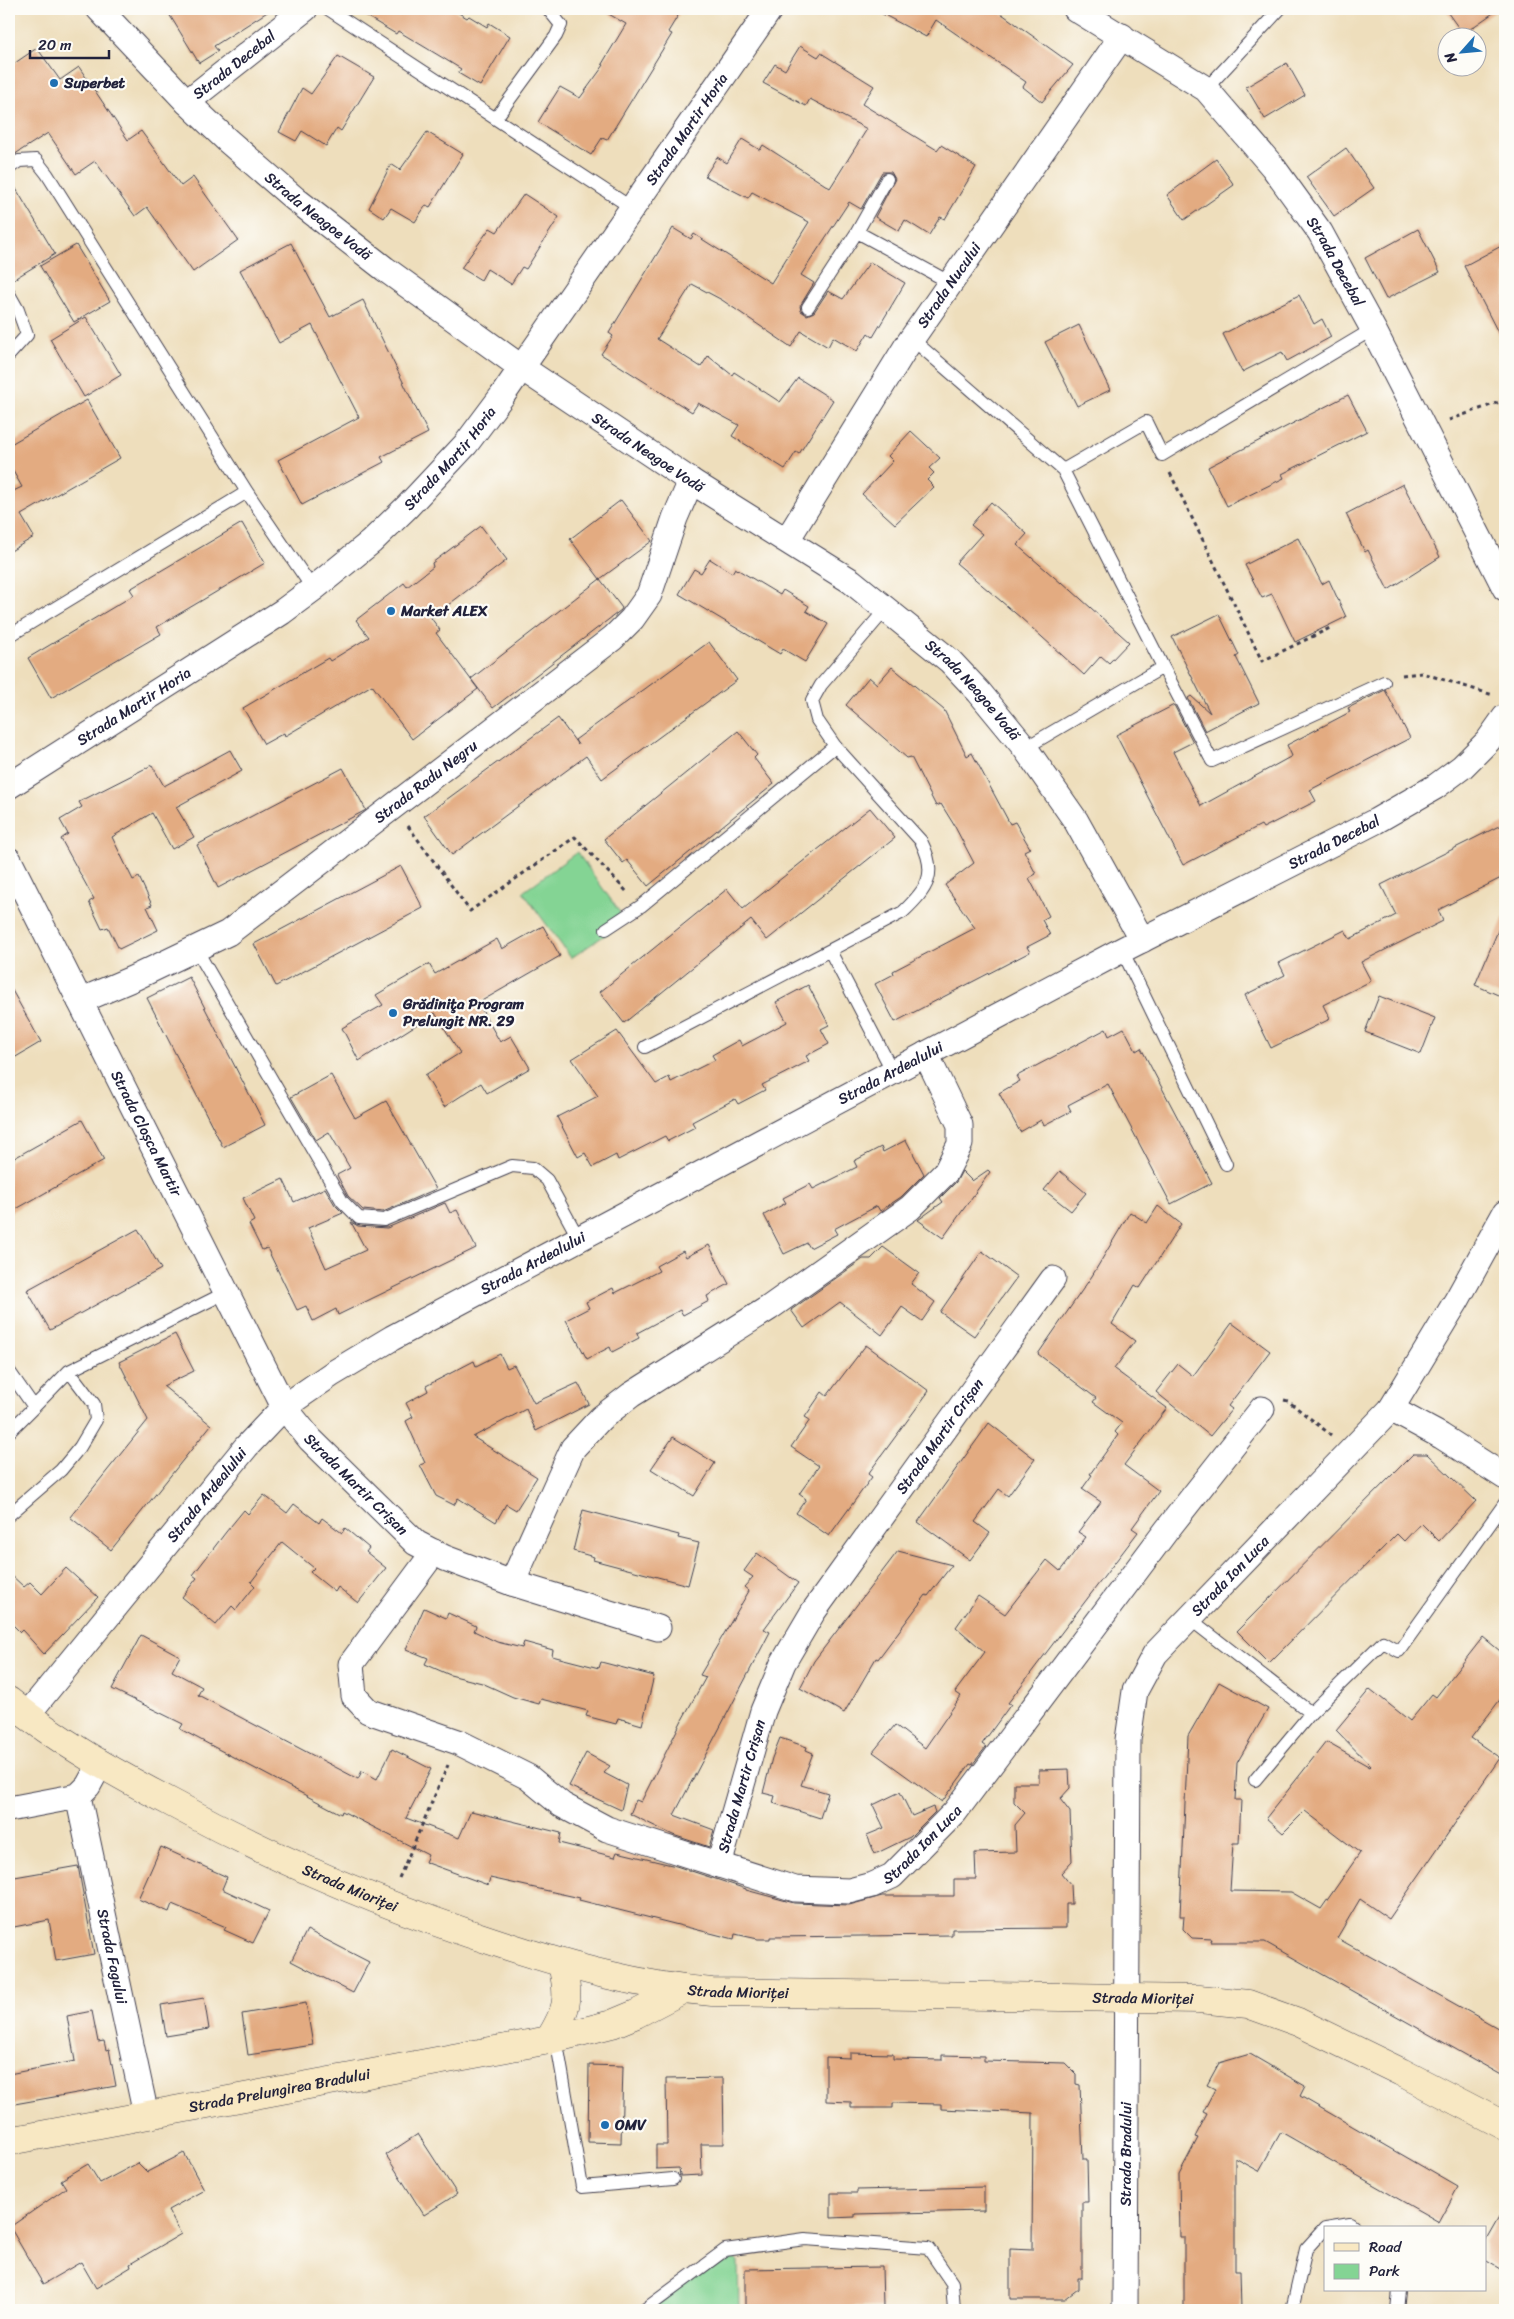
<svg xmlns="http://www.w3.org/2000/svg" width="1514" height="2319" viewBox="0 0 1514 2319" font-family="Sriracha,sans-serif">
<style>
.green{fill:#84d494;stroke:#537b68}
.building{fill:#e3ab81}
.lines{fill:none;stroke-linecap:round;stroke-linejoin:round}
.lane-casing{stroke:#413e4e;stroke-width:14}
.street-casing{stroke:#413e4e;stroke-width:27}
.secondary-casing{stroke:#413e4e;stroke-width:29}
.path{stroke:#413e4e;stroke-width:3;stroke-dasharray:4 4;stroke-linecap:butt}
.lane{stroke:#fff;stroke-width:12}
.street{stroke:#fff;stroke-width:25}
.secondary{stroke:#f8e8c3;stroke-width:28}
.poi-dot{fill:#1f6fb2;stroke:#fdfcf7;stroke-width:2}
.labels{text-anchor:middle;stroke-width:4.5;stroke-linejoin:round;paint-order:stroke}
.street-label{font-size:15px;fill:#22223b;stroke:#fdfcf7}
.poi-label{font-size:15px;font-weight:bold;fill:#22223b;stroke:#fdfcf7;text-anchor:start}
</style>
<rect width="100%" height="100%" fill="#fdfcf7"/>
<filter id="ink" filterUnits="userSpaceOnUse"><feTurbulence type="fractalNoise" baseFrequency=".02" numOctaves="2"/><feDisplacementMap in="SourceGraphic" scale="10" xChannelSelector="R" yChannelSelector="G"/><feConvolveMatrix kernelMatrix="1 2 1 2 8 2 1 2 1" color-interpolation-filters="sRGB"/></filter>
<filter id="wash" filterUnits="userSpaceOnUse"><feTurbulence type="fractalNoise" baseFrequency=".0096" numOctaves="4" result="noise"/><feDisplacementMap in="SourceGraphic" scale="20" xChannelSelector="R" yChannelSelector="G"/><feGaussianBlur stdDeviation="1.12" result="paint"/><feColorMatrix in="noise" values="0 0 0 0 0 0 0 0 0 0 0 0 0 0 0 0 0 1.4 0 .05"/><feComposite in="paint" operator="in"/></filter>
<g filter="url(#wash)">
<rect width="100%" height="100%" fill="#eedebc"/>
<path class="green" d="M577 852 626 921 571 958 523 892Z
M725 2250 738 2262 739 2310H644Z"/>
<g id="blocks">
<path class="building" d="M166 9H272L214 46 218 51 199 63Z
M354 9H452L467 18 469 16 487 27 489 23 510 36 480 86 458 73 461 69 443 58 398 31 396 34Z
M600 9H682L668 32 672 34 607 140 602 138 591 155 538 122 560 87 580 98 604 65 602 64 626 24Z
M873 9H995L1073 65 1042 102 1023 87 1026 82 936 20 926 37Z
M1445 9H1499L1463 34Z
M800 46 818 57 821 53 874 86 862 104 937 150 941 145 976 167 945 219 940 217 929 235 905 220 899 231 875 217 895 179 891 172H882L861 209 849 202 801 275 814 283 800 306 801 311 807 315 814 312 828 291 843 299 870 262 905 283 873 337 868 333 857 351 833 337 828 347 801 331 791 347 722 300 692 284 657 339 701 367 708 356 732 375 734 372 780 402 798 378 833 400 799 454 796 452 785 469 732 436 739 425 698 403 692 412 601 354 613 336 609 333 673 228 691 239 694 234 771 283 809 222 752 192 748 198 705 176 717 157 727 163 742 139 760 150 763 145 830 188 867 129 810 99 806 106 763 83 775 64 785 70Z
M37 48 60 80 79 67 128 140 141 131 181 186 193 177 238 240 193 272 147 207 135 216 95 161 76 174 48 133 9 158V67Z
M338 56 374 77 341 131 337 128 326 146 302 131 296 141 279 132 302 88 311 94Z
M1287 63 1305 95 1265 119 1246 87Z
M427 132 463 154 430 207 426 205 415 222 391 208 384 218 369 208 391 164 400 170Z
M1346 148 1374 188 1334 216 1306 177Z
M1216 159 1234 185 1184 220 1167 195Z
M9 177 55 254 9 282Z
M524 194 559 217 526 269 522 267 511 284 487 269 481 280 461 268 490 228 497 232Z
M1418 229 1440 272 1386 299 1365 258Z
M291 243 330 317 363 300 428 433 381 457 384 462 302 505 278 460 359 417 312 325 279 343 240 270Z
M1505 244V346L1464 266Z
M76 245 110 301 74 322 40 266Z
M1299 295 1314 324 1322 319 1331 337 1287 361 1282 352 1242 372 1223 334Z
M86 317 121 375 84 397 50 339Z
M1079 325 1110 390 1077 406 1045 342Z
M1348 395 1367 431 1282 474 1284 478 1227 506 1208 467Z
M87 400 120 458 21 515 34 537 9 552V493L22 487 9 464V445Z
M911 431 940 458 929 468 934 473 927 480 934 487 895 524 862 494 893 461 888 456Z
M1403 484 1440 557 1388 590 1368 550 1365 552 1346 514Z
M621 500 652 541 600 579 570 539Z
M991 502 1027 534 1017 545 1061 583 1062 582 1129 642 1109 663 1101 656 1084 675 1021 618 956 563 982 534 971 525Z
M242 523 265 563 157 627 161 634 51 698 28 658 134 595 130 589Z
M481 526 507 560 431 618 440 630 436 633 478 689 412 739 372 685 285 736 284 733 264 744 243 708 328 658 330 661 369 637 356 620 404 583 407 587 433 567 432 563Z
M1298 538 1322 584 1329 580 1346 617 1295 642 1272 594 1262 598 1245 565Z
M710 559 732 573 735 568 780 595 783 590 809 606 806 611 828 624 805 662 783 649 780 654 679 594 694 569 701 573Z
M600 579 622 608 621 610 493 708 471 679Z
M1219 614 1239 655 1236 657 1259 703 1205 731 1188 698 1191 696 1210 713 1172 637Z
M709 642 737 680 602 779 586 756 452 855 424 816 558 718 578 745 575 740Z
M892 667 944 710 967 756 972 753 1010 824 1015 822 1030 848 1024 851 1036 874 1029 878 1049 916 1042 920 1050 935 1027 947 1030 952 895 1022 875 984 894 974 893 971 975 928 945 885 974 863 954 825 941 804 936 806 911 757 907 758 846 705 869 677 877 684Z
M1385 690 1410 738 1310 790 1316 801 1263 828 1261 825 1183 865 1116 735 1174 705 1193 742 1173 752 1201 806 1292 756 1287 745 1350 712 1348 708Z
M738 731 757 755 754 758 774 784 648 886 627 860 623 863 604 839Z
M230 750 242 771 176 807 194 837 172 849 152 813 112 837 133 880 139 877 152 905 147 907 158 930 119 949 108 927 102 929 89 902 94 899 61 839 68 834 60 820 82 807 79 802 152 765 164 786Z
M343 768 366 810 218 888 197 845Z
M870 808 895 838 767 940 751 920 624 1023 600 992 727 889 743 909Z
M1505 823V876L1438 910 1443 921 1361 962 1371 981 1323 1005 1330 1019 1271 1048 1245 995 1285 975 1279 963 1345 930 1350 939 1396 915 1381 885Z
M401 866 423 908 276 986 254 944Z
M1505 914V998L1475 985Z
M543 926 560 956 478 1003 500 1042 511 1036 530 1068 487 1093 481 1083 444 1107 425 1075 460 1053 435 1013 359 1061 342 1028 383 1005 376 995 429 964 435 974 497 939 502 949Z
M189 977 265 1125 223 1147 147 998Z
M9 985 41 1042 9 1061Z
M808 985 829 1025 821 1029 829 1044 806 1056 809 1061 762 1085 765 1090 738 1104 735 1099 692 1122 695 1127 668 1141 665 1136 618 1160 616 1155 593 1167 585 1153 578 1157 557 1117 598 1096 572 1059 617 1031 656 1084 669 1077 671 1082 715 1060 712 1055 739 1040 742 1046 787 1022 776 1002Z
M1379 996 1435 1018 1421 1054 1365 1032Z
M1124 1028 1136 1051 1141 1048 1212 1183 1171 1204 1108 1084 1068 1105 1071 1111 1044 1125 1041 1120 1020 1132 999 1093 1020 1081 1017 1076 1106 1029 1109 1036Z
M331 1075 355 1118 386 1101 436 1189 383 1212 363 1210 348 1196 337 1175 350 1168 329 1132 316 1140 291 1097Z
M82 1120 104 1160 9 1213V1161Z
M906 1140 924 1174 901 1197 880 1211 877 1206 834 1229 837 1234 810 1248 807 1243 784 1254 764 1215 786 1203 783 1198 810 1184 813 1189 857 1167 854 1161 881 1147 883 1152Z
M988 1170 990 1172 943 1238 918 1220 943 1202 940 1198 956 1182 962 1171 972 1181Z
M1060 1171 1086 1193 1071 1211 1044 1190Z
M283 1179 294 1202 325 1188 335 1205 343 1213 308 1228 326 1268 366 1250 351 1222 358 1226 387 1228 445 1203 450 1213 457 1210 476 1248 338 1315 336 1309 313 1321 306 1306 297 1310 267 1248 262 1250 249 1224 254 1221 243 1198Z
M1158 1206 1181 1224 1140 1288 1135 1285 1112 1324 1135 1341 1114 1369 1167 1408 1124 1465 1159 1491 1132 1528 1138 1532 1008 1703 1011 1704 982 1744 986 1747 972 1765 970 1764 942 1802 873 1752 895 1725 925 1748 961 1696 955 1692 985 1652 956 1627 978 1596 1005 1614 1047 1560 1060 1571 1086 1537 1078 1532 1101 1502 1082 1489 1092 1475 1090 1474 1118 1435 1115 1432 1122 1423 1093 1402 1096 1398 1038 1354 1092 1276 1130 1212 1147 1223Z
M138 1229 161 1269 50 1330 27 1290Z
M709 1245 729 1284 707 1296 709 1301 683 1315 680 1310 637 1333 639 1338 612 1352 610 1347 587 1359 566 1320 589 1308 586 1302 613 1288 615 1293 659 1271 656 1266 683 1251 686 1257Z
M883 1247 919 1273 911 1284 935 1302 922 1321 902 1307 882 1335 840 1302 804 1328 791 1310 863 1259H871Z
M982 1251 1017 1277 974 1336 940 1312Z
M1232 1323 1270 1351 1228 1406 1232 1409 1210 1436 1156 1392 1178 1364 1193 1376Z
M175 1334 194 1371 163 1386 211 1425 111 1550 70 1517 148 1420 119 1362Z
M866 1345 929 1391 868 1474 872 1477 829 1536 796 1513 806 1499 799 1494 819 1466 791 1447 810 1420 805 1417 822 1392 827 1396Z
M500 1354 507 1368 514 1365 534 1403 578 1383 589 1404 536 1431 526 1409 473 1437 537 1477 516 1510 506 1504 496 1522 458 1498 454 1505 436 1496 420 1465 425 1463 406 1421 413 1417 406 1403 428 1391 426 1386 474 1361 476 1366Z
M989 1423 1035 1459 1008 1496 999 1489 975 1522 990 1533 970 1560 918 1522Z
M673 1437 715 1463 694 1496 651 1469Z
M1413 1454H1427L1476 1501 1439 1541 1421 1523 1404 1541 1397 1534 1269 1663 1237 1631Z
M264 1495 287 1513 294 1504 319 1523 322 1518 342 1533 345 1528 369 1548 366 1552 386 1568 358 1603 338 1587 335 1592 310 1572 314 1568 282 1542 251 1582 255 1586 236 1610 232 1606 216 1625 182 1597 197 1578 193 1575 226 1532 244 1510 248 1514Z
M583 1510 679 1535 678 1538 699 1543 688 1585 593 1560 594 1557 573 1551Z
M898 1551 952 1565 928 1596 926 1595 878 1659 876 1658 844 1713 800 1688 814 1661Z
M757 1553 798 1583 764 1629 770 1632 674 1815 714 1830 709 1847 673 1835 630 1814 636 1800 641 1802 682 1720 706 1677 700 1675 749 1591 744 1587 753 1577 744 1571Z
M66 1568 98 1597 44 1654 22 1630 20 1632 9 1621V1573L24 1587 30 1582 42 1594Z
M424 1608 446 1618 448 1613 476 1626 474 1631 497 1642 522 1648 524 1642 553 1650 552 1656 599 1668 601 1662 654 1676 642 1725 618 1718 616 1724 586 1716 588 1711 541 1699 539 1704 513 1697 482 1683 450 1675 425 1664 428 1658 406 1649Z
M141 1635 180 1656 172 1671 202 1687 198 1695 358 1779 362 1771 377 1779 392 1749 431 1769 406 1818 459 1838 471 1811 561 1833 559 1843 615 1857 617 1852 676 1866 746 1889V1890L794 1903 849 1905 882 1896H954V1879H976L975 1853 1016 1852 1015 1825 1025 1813 1014 1802V1783H1039V1770L1069 1769 1070 1788 1060 1799 1070 1812 1072 1861 1061 1873 1071 1885 1072 1904H1066V1928L952 1929V1935L770 1937V1939H758L735 1934 734 1939 579 1900 580 1898 490 1878 488 1885 425 1862 428 1855 342 1811 341 1814 180 1729 183 1724 112 1689Z
M1483 1637 1505 1655V1693L1471 1738 1500 1758 1389 1919 1360 1899 1337 1938 1505 2032V2077L1265 1942H1211L1212 1939 1192 1938 1183 1929 1184 1916H1180L1188 1736 1219 1682 1268 1709 1237 1763 1235 1800H1241L1239 1843H1233L1230 1891 1291 1892 1321 1909 1360 1853 1305 1811 1283 1833 1266 1818 1326 1742 1370 1767 1371 1766 1336 1730 1370 1689 1410 1721 1432 1694 1436 1697Z
M780 1738 807 1747 806 1750 813 1753 801 1785 828 1793 820 1818 773 1803 775 1796 763 1793 772 1758Z
M586 1753 610 1766 604 1773 627 1785 621 1810 569 1786Z
M900 1792 912 1816 933 1807 935 1812 910 1837 875 1854 867 1835 884 1828 873 1805Z
M161 1847 227 1877 222 1889 269 1911 253 1943 224 1930 226 1927 172 1904 169 1912 138 1899Z
M78 1866 94 1954 56 1961 49 1920 9 1928V1878Z
M307 1930 369 1962 353 1993 291 1961Z
M204 1998 209 2029 166 2036 161 2005Z
M306 2003 313 2045 248 2055 242 2014Z
M92 2011 98 2042 104 2041 106 2050 109 2049 116 2086 9 2105V2074L75 2061 67 2016Z
M850 2053 893 2054V2059L942 2060V2055L984 2056V2061L1065 2063 1076 2074V2084L1080 2085 1083 2159H1087L1088 2202H1082V2278H1078V2289L1065 2299H1010V2249L1032 2250 1033 2113 941 2109V2104L893 2103V2108H851V2102L826 2101V2057L850 2058Z
M1250 2054 1305 2086 1300 2096 1458 2187 1439 2222 1281 2132 1259 2171 1235 2158V2271H1240L1241 2310H1184V2237H1180L1179 2174 1198 2138 1195 2137 1207 2114 1203 2112 1215 2089 1207 2085 1219 2063Z
M589 2065 623 2066 621 2143 588 2142Z
M723 2078 724 2144H701L702 2175 680 2176 679 2168 656 2169V2145H667L666 2079Z
M418 2134 457 2194 424 2215 386 2155Z
M184 2153 204 2190 168 2210 181 2234 130 2264 131 2267 96 2288 81 2262 43 2284 10 2227 66 2188 61 2180 88 2164 100 2183 138 2163 147 2172Z
M984 2187V2211L855 2214V2217L831 2218V2193H857V2190Z
M1505 2206V2272L1485 2260V2241Z
M882 2267 883 2307 745 2309V2269Z"/>
</g>
</g>
<g filter="url(#ink)">
<use href="#blocks" fill-opacity="0" stroke="#413e4e" stroke-width="1"/>
<g class="lines">
<defs>
<path id="lane" d="M328 9 632 208
M1206 89 1280 9
M496 118 556 36 561 25 548 9
M9 168 19 161 36 160 47 174 247 492 313 589
M857 232 887 179
M9 294 18 310 27 335 9 355
M808 307 857 232 951 283
M912 339 1063 470 1163 667 1025 748
M1063 470 1146 422 1162 455 1373 329
M9 636 247 492
M1163 667 1212 761 1384 682
M606 929 641 906 835 746
M196 949 342 1201 359 1218 384 1220 512 1166 533 1168 547 1180 579 1239
M1122 950 1226 1164
M830 951 893 1072
M645 1047 903 912C928 888 938 874 921 841L835 746 817 720 812 701 821 685 886 609
M9 1371 34 1407 69 1371 227 1292
M9 1432 34 1407
M9 1515 61 1470 80 1447 96 1420 94 1404 69 1371
M1190 1619 1311 1713
M1255 1780 1311 1713 1383 1642 1399 1651 1505 1503
M556 2038 582 2187 673 2179
M1326 2228 1350 2224 1355 2228
M644 2310 725 2250 805 2239 928 2248 952 2283 954 2310
M1292 2310 1306 2249 1325 2228
M1397 2310 1399 2290"/>
<g id="street">
<path id="s1" d="M99 9 187 102 228 141 295 199 385 269 522 368 691 481 851 581 950 661 979 692 1025 748 1076 821 1142 940"/>
<path id="s2" d="M1076 9 1206 89 1273 167 1320 232 1373 329 1505 588"/>
<path id="s3" d="M187 102 305 9"/>
<path id="s4" d="M787 540 906 347 1122 36"/>
<path id="s5" d="M9 786 282 612 313 589 371 542 407 507 466 444 502 396 770 9"/>
<path id="s6" d="M9 860 284 1407 310 1439 416 1543 445 1558 512 1583 658 1628"/>
<path id="s7" d="M80 1001 134 978 228 933 613 638 632 619 649 595 675 518 691 481"/>
<path d="M1391 1409 1441 1436 1505 1477"/>
<path id="s8" d="M434 1552 351 1664 354 1696 368 1711 458 1742 528 1777 562 1805 607 1829 795 1889 849 1891 872 1885 892 1876 955 1812 1166 1531 1262 1409"/>
<path d="M512 1583 573 1448 601 1418 631 1395 769 1308 910 1208 946 1172 960 1144V1125L926 1054"/>
<path id="s9" d="M27 1715 246 1447 284 1407 332 1374 392 1338 1122 950 1376 821 1435 787 1462 767 1488 741 1505 717"/>
<path id="s10" d="M78 1796 146 2115"/>
<path d="M9 1809 78 1796 88 1786 100 1764"/>
<path id="s11" d="M719 1865 763 1711 783 1663 813 1612 1053 1279"/>
<path id="s12" d="M1125 2310 1128 1740 1135 1691 1155 1654 1391 1409 1457 1300 1505 1213"/>
</g>
<g id="secondary">
<path id="s13" d="M9 1701C59 1742 115 1773 172 1803 278 1861 386 1907 501 1944 571 1967 639 1986 712 1992L1199 1999 1248 2004 1298 2022 1401 2072 1505 2126"/>
<path d="M549 2040C568 2009 570 1999 562 1964"/>
<path id="s14" d="M9 2141 549 2040 612 2024 636 2014 682 1990"/>
</g>
</defs>
<use href="#lane" class="lane-casing"/>
<use href="#street" class="street-casing"/>
<use href="#secondary" class="secondary-casing"/>
<path class="path" d="M1449 420 1505 400
M1170 473 1262 661 1330 628
M1402 675 1422 673 1493 695
M408 826 470 911 575 837 628 893
M1284 1400 1288 1401 1331 1435
M399 1878 448 1765"/>
<use href="#lane" class="lane"/>
<use href="#street" class="street"/>
<use href="#secondary" class="secondary"/>
</g>
</g>
<g class="poi-dot">
<circle cx="54" cy="83" r="5"/>
<circle cx="391" cy="611" r="5"/>
<circle cx="393" cy="1013" r="5"/>
<circle cx="605" cy="2125" r="5"/>
</g>
<g class="labels">
<g class="street-label">
<text dy="5" stroke="none"><textPath href="#s3" startOffset="60">Strada Decebal</textPath></text>
<text dy="5" stroke="none"><textPath href="#s5" startOffset="958">Strada Martir Horia</textPath></text>
<text dy="5" stroke="none"><textPath href="#s1" startOffset="302">Strada Neagoe Vodă</textPath></text>
<text dy="5" stroke="none"><textPath href="#s2" startOffset="369">Strada Decebal</textPath></text>
<text dy="5" stroke="none"><textPath href="#s4" startOffset="302">Strada Nucului</textPath></text>
<text dy="5" stroke="none"><textPath href="#s1" startOffset="708">Strada Neagoe Vodă</textPath></text>
<text dy="5" stroke="none"><textPath href="#s5" startOffset="552">Strada Martir Horia</textPath></text>
<text dy="5" stroke="none"><textPath href="#s1" startOffset="1112">Strada Neagoe Vodă</textPath></text>
<text dy="5" stroke="none"><textPath href="#s5" startOffset="148">Strada Martir Horia</textPath></text>
<text dy="5" stroke="none"><textPath href="#s7" startOffset="412">Strada Radu Negru</textPath></text>
<text dy="5" stroke="none"><textPath href="#s9" startOffset="1594">Strada Decebal</textPath></text>
<text dy="5" stroke="none"><textPath href="#s9" startOffset="1094">Strada Ardealului</textPath></text>
<text dy="5" stroke="none"><textPath href="#s6" startOffset="306">Strada Cloșca Martir</textPath></text>
<text dy="5" stroke="none"><textPath href="#s9" startOffset="689">Strada Ardealului</textPath></text>
<text dy="5" stroke="none"><textPath href="#s11" startOffset="488">Strada Martir Crișan</textPath></text>
<text dy="5" stroke="none"><textPath href="#s6" startOffset="718">Strada Martir Crișan</textPath></text>
<text dy="5" stroke="none"><textPath href="#s9" startOffset="284">Strada Ardealului</textPath></text>
<text dy="5" stroke="none"><textPath href="#s12" startOffset="770">Strada Ion Luca</textPath></text>
<text dy="5" stroke="none"><textPath href="#s11" startOffset="82">Strada Martir Crișan</textPath></text>
<text dy="5" stroke="none"><textPath href="#s8" startOffset="801">Strada Ion Luca</textPath></text>
<text dy="5" stroke="none"><textPath href="#s13" startOffset="390">Strada Mioriței</textPath></text>
<text dy="5" stroke="none"><textPath href="#s10" startOffset="164">Strada Fagului</textPath></text>
<text dy="5" stroke="none"><textPath href="#s13" startOffset="794">Strada Mioriței</textPath></text>
<text dy="5" stroke="none"><textPath href="#s13" startOffset="1199">Strada Mioriței</textPath></text>
<text dy="5" stroke="none"><textPath href="#s14" startOffset="275">Strada Prelungirea Bradului</textPath></text>
<text dy="5" stroke="none"><textPath href="#s12" startOffset="156">Strada Bradului</textPath></text>
</g>
<g class="poi-label">
<text x="64" y="88">Superbet</text>
<text x="401" y="616">Market ALEX</text>
<text x="403" y="1009">Grădiniţa Program<tspan x="403" dy="17">Prelungit NR. 29</tspan></text>
<text x="615" y="2130">OMV</text>
</g>
</g>
<rect width="1514" height="2319" fill="none" stroke="#fdfcf7" stroke-width="30"/>
<rect x="1324" y="2226" width="162" height="65" fill="#fdfcf7" stroke="#a5a5ac"/>
<rect x="1334" y="2243" width="25" height="8" fill="#f8e8c3" stroke="#a5a5ac"/>
<text x="1369" y="2252" font-size="15" fill="#22223b">Road</text>
<rect x="1334" y="2264" width="25" height="15" fill="#84d494" stroke="#a5a5ac"/>
<text x="1369" y="2276" font-size="15" fill="#22223b">Park</text>
<g transform="translate(1462 52) rotate(243)"><circle r="24" fill="#fdfcf7" stroke="#a5a5ac"/>
<path d="M0-4L9 19L0 12L-9 19Z" fill="#1f6fb2"/>
<text y="-8" font-size="14" font-weight="bold" text-anchor="middle" fill="#22223b">N</text>
</g>
<path d="M30 50v8h79v-8" fill="none" stroke="#22223b" stroke-width="2.5"/>
<text x="38" y="50" font-size="15" fill="#22223b" stroke="#fdfcf7" stroke-width="4" paint-order="stroke">20 m</text>
</svg>
